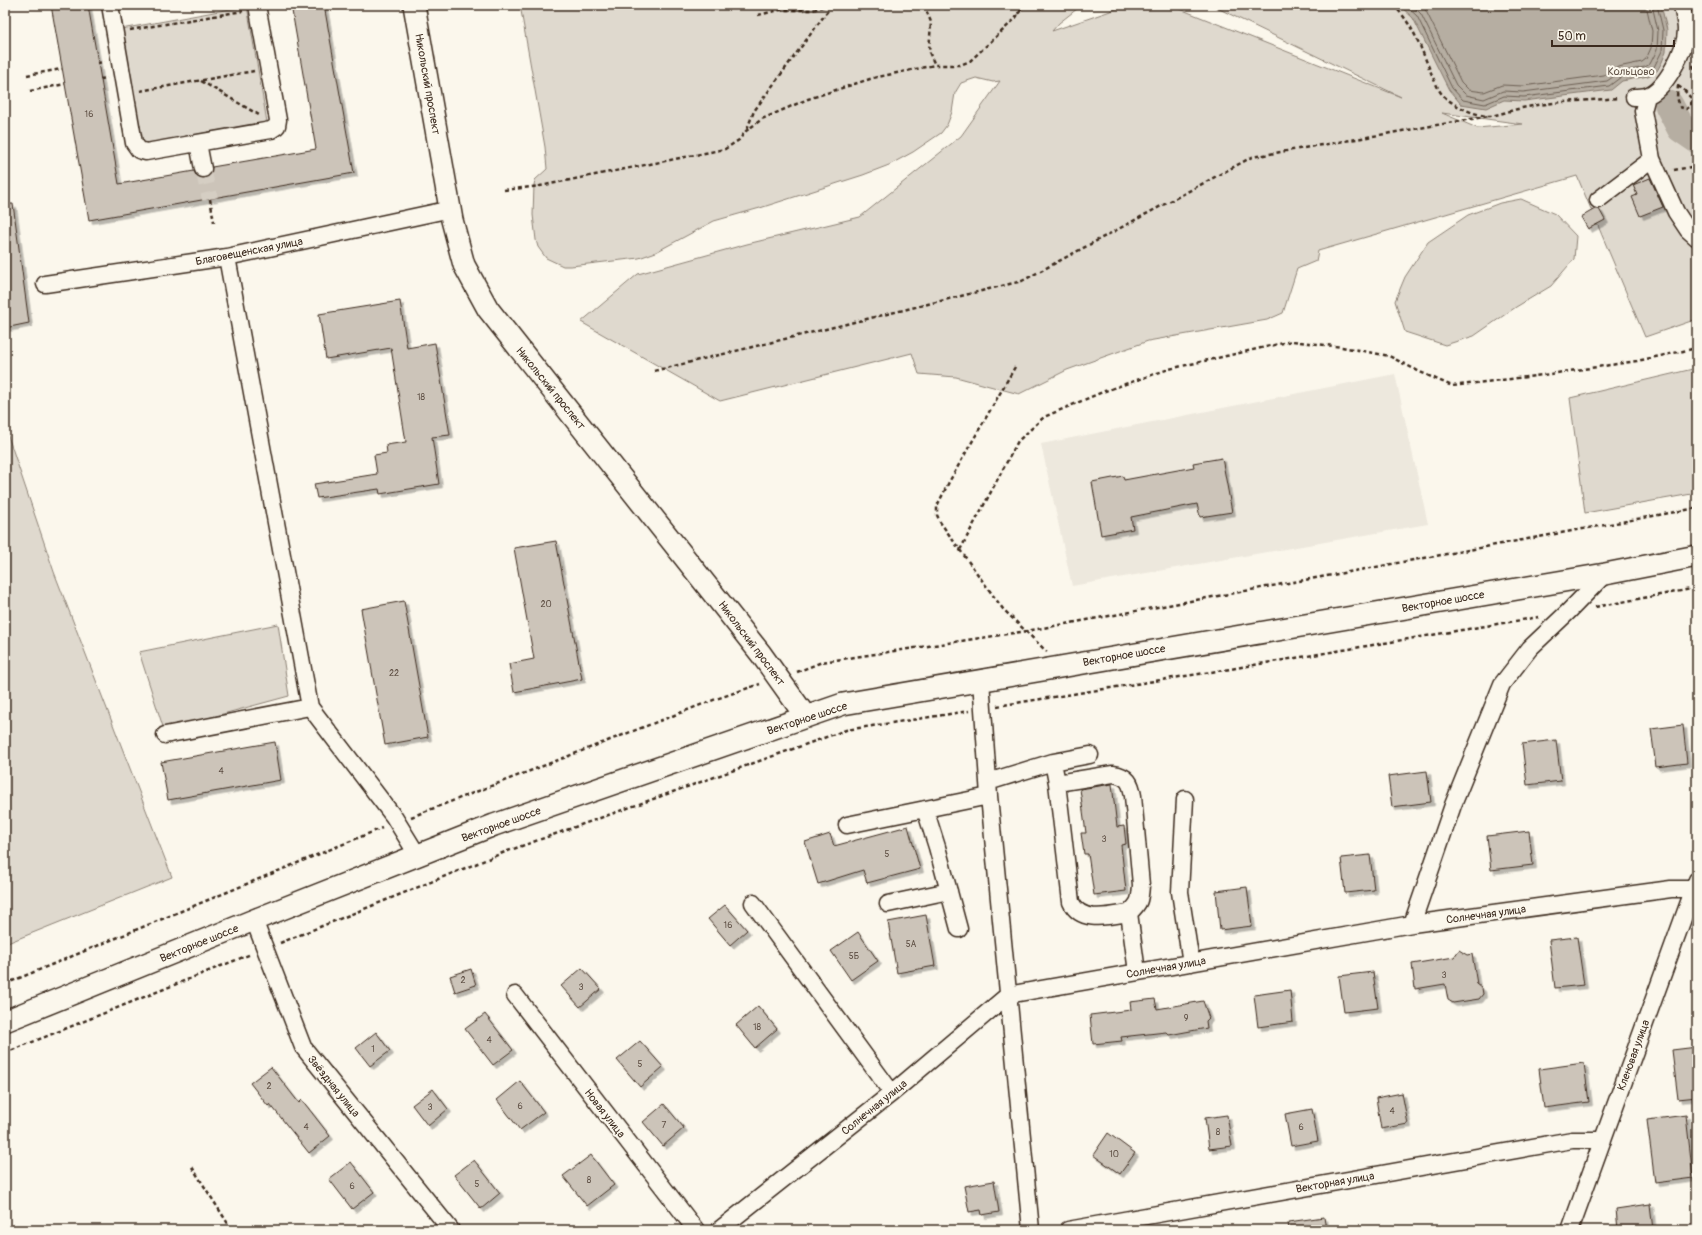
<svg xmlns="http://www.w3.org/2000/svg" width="1702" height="1235" viewBox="0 0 1702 1235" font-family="Pangolin,sans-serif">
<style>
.built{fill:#ede8dd}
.green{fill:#dfd9ce;stroke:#8d8276;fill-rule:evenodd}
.water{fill:#b6aea2;stroke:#85796d}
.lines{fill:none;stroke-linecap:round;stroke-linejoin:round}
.shore{stroke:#6c5f53;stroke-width:1}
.river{stroke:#b6aea2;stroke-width:29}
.building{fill:#ccc4b9;stroke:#3b2a1e;filter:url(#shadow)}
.minor-tunnel{stroke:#d5cec3;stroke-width:16;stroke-dasharray:16 8;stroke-linecap:butt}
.minor-casing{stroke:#3b2a1e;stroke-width:19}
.major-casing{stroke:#3b2a1e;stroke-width:24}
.path{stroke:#3b2a1e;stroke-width:2.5;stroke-dasharray:4 3;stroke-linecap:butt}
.minor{stroke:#fbf7ec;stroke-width:16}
.major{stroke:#fbf7ec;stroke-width:21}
.labels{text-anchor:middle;stroke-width:4;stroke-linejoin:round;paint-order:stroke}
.number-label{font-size:9px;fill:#5f5045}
.park-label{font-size:11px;fill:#64564a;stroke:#fbf7ec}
.street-label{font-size:11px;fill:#3b2a1e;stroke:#fbf7ec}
</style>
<defs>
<filter id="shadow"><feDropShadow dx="3.5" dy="3.5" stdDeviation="0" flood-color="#0004"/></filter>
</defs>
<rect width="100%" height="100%" fill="#fbf7ec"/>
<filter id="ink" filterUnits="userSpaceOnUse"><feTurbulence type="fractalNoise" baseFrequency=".025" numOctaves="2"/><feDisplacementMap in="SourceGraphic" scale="8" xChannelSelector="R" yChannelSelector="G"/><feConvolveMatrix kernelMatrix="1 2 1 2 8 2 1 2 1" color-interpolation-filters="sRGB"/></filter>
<g filter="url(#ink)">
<path class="built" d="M1395 374 1428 524 1072 586 1041 444Z"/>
<path class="green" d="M520 5H1082L1059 23 1052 31 1128 5H1170L1401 97 1211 5H1697V319L1645 337 1577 176 1318 251 1316 261 1297 269 1283 313 1267 320 1148 341 1067 370 1019 394 956 377 919 374 912 353 720 401 581 322 638 274 747 244 860 217 961 136 1000 81 993 82 976 78 961 83 955 93 952 112 947 125 941 133 913 152 889 165 863 175 760 208 714 221 656 252 639 258 571 266H563L546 258 538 247 536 240 533 215 534 185 535 180 547 169 545 147ZM1442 113 1523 124 1477 128Z
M247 6 267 122 142 144 121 29Z
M1521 199 1555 214 1576 236 1574 259 1551 286 1516 307 1474 336 1445 345 1405 332 1395 301 1405 277 1428 242 1468 215 1500 203Z
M1697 368V493L1585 513 1570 398Z
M5 427 54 572 172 877 5 944Z
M278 624 289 696 164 730 139 652Z"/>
<path class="water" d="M1399 5H1661L1667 30 1666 52 1662 62 1657 71 1648 76 1622 81 1611 90 1524 101 1504 100 1486 108 1461 104 1449 90 1413 18Z"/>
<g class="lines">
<path class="shore" d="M1405 5 1417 16 1452 88 1463 100 1485 104 1504 96 1524 97 1609 86 1621 77 1647 72 1654 67 1662 51 1663 30 1657 5
M1412 5 1421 14 1456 85 1466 95 1484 99 1503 91 1523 92 1607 81 1620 72 1645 67 1650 64 1657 50 1658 31 1652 5
M1421 5 1426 11 1461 82 1469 90 1484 92 1502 85 1523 86 1604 75 1618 67 1642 62 1646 59 1651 48 1652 31 1646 5"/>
<path class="river" d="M1669 105 1681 128 1697 139"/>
</g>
<path class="building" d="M51 5H88L119 184 194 171 196 175 204 178 209 176 212 167 316 149 291 5H324L354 173 89 220Z
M1650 178 1663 207 1640 216 1632 197 1637 195 1633 185Z
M5 204H13L29 323 5 328Z
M1595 209H1599L1605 220 1588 229 1581 217Z
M400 301 407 348 435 343 450 435 432 437 439 484 380 494 379 489 317 498 314 484 377 474 374 455 387 453 386 445 406 442 391 348 326 359 319 314Z
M1222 458 1232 512 1200 517 1197 504 1131 517 1133 529 1101 535 1092 482 1123 476 1124 480 1194 467 1193 463Z
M556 541 582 679 514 692 509 664 534 659 514 548Z
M404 601 428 737 385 745 361 609Z
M1683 725 1687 763 1656 767 1651 729Z
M1556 740 1561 781 1527 785 1522 744Z
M275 742 281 780 168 800 161 762Z
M1427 771 1431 802 1392 807 1388 776Z
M1112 784 1117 827 1124 826 1126 844 1121 845 1126 891 1094 895 1088 854H1084L1081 833H1086L1080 789Z
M908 826 920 869 867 883 863 870 818 884 805 842 830 834 834 846Z
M1529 831 1533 865 1491 870 1487 836Z
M1370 855 1374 890 1345 893 1341 858Z
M1247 887 1252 926 1220 930 1216 891Z
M725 905 747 930 730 945 708 919Z
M926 915 935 966 897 973 888 922Z
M858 932 878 961 851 980 831 951Z
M1577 937 1584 985 1555 988 1549 940Z
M1459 950 1467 955 1472 954 1477 984 1482 988 1483 994 1479 999 1453 1003 1448 1000 1445 984 1415 989 1412 964 1454 957Z
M582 968 601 989 580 1007 561 986Z
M471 969 476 985 455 992 450 976Z
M1373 972 1378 1008 1344 1012 1339 976Z
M1290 990 1293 1022 1258 1027 1254 995Z
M1155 999 1157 1009 1203 1001 1209 1018 1206 1021 1207 1028 1169 1035 1166 1032 1121 1037 1122 1041 1093 1044 1090 1015 1131 1010 1130 1002Z
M758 1006 777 1029 755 1048 736 1025Z
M485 1014 513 1050 493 1065 465 1029Z
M376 1032 390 1051 370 1066 356 1048Z
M640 1041 663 1067 640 1087 617 1060Z
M1697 1047V1097L1678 1099 1672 1050Z
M1584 1063 1589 1102 1544 1108 1539 1069Z
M271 1067 299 1103 302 1100 330 1136 309 1153 270 1104 268 1106 250 1083Z
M520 1081 544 1112 520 1130 497 1100Z
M433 1089 448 1109 428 1126 412 1105Z
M1402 1093 1408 1124 1381 1129 1376 1098Z
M664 1104 684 1128 663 1146 643 1122Z
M1312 1109 1318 1141 1291 1146 1285 1114Z
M1227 1115 1232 1146 1209 1149 1205 1118Z
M1686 1115 1693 1178 1655 1183 1647 1120Z
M1108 1133 1135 1153 1120 1174 1093 1155Z
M591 1155 614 1185 587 1206 563 1176Z
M474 1160 500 1193 481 1209 454 1175Z
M351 1162 374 1192 352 1209 329 1179Z
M994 1181 999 1212 982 1215 981 1210 969 1212 964 1186Z
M1650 1204 1653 1230H1618L1616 1209Z
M1324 1217 1326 1230H1289L1288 1222Z"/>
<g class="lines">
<path class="minor-tunnel" d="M203 169 210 199"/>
<defs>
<path id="minor" d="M110 5 134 143 139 150 146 152 271 130 277 126 278 120 257 5
M1647 96 1643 111 1652 159 1676 212 1688 230 1697 238
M1634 97C1638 97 1642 97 1646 96 1666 90 1686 49 1686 30 1686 22 1683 13 1682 5
M198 143 203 169
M1598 200 1652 159
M227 257 310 707 394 817 418 856
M45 284 227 257 451 209
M981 680 989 796 1031 1230
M165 735 310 707
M1053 762 1090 755
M988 782 1053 762 1057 783
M1185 799 1180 892 1191 963
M925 809 937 847 959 929
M847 825 989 796
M753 903 892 1093
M888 904 949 891
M1129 913C1109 916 1081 924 1071 902L1057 783 1113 774C1128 776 1131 783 1133 796L1141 885C1140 900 1140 903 1129 913L1137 972
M254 920 303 1047 451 1230
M1412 924 1453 805 1502 684 1530 648 1568 612 1605 574
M515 995 696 1230
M719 1230 892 1093 1008 995 1412 924 1671 889H1694
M1068 1230 1572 1140H1603
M1570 1230 1697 880"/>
<path id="major" d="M414 5 452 220 464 265 488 309 761 654 806 717
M5 1021 254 920 494 825 843 704 1605 574 1697 556"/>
</defs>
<use href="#minor" class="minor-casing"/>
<use href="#major" class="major-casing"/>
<path class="path" d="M924 5 931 22 929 52 935 65
M1016 5 1019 14
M1393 5C1418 28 1424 61 1439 90 1446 103 1475 116 1489 116 1500 115 1511 110 1522 108 1554 101 1587 101 1619 98
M758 15 780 10H813L828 5
M130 30 243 11
M97 63 104 62
M1693 65 1697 75
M27 75 62 69
M100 79 107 78
M201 81 259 115
M1678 86 1684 90 1691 98V106L1686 109 1680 107 1677 97Z
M30 91 65 84
M140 91 254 71
M747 129 754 111 832 5
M1674 170 1697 166
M504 190 540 186 725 149 739 140 746 131 762 119 808 99 873 78 935 65H960L970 61 1015 19 1024 5
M210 199 214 222
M1015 367 949 482 937 506V515L940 522 960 550 1003 609 1047 652
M654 371 1022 281 1252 157 1489 116
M960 550 1018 441 1044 417 1105 391 1169 369 1292 341 1342 347 1389 356 1420 372 1452 386 1543 375 1637 361 1697 348
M1595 607 1697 588
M797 672 822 662 1027 631 1697 508
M997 706 1230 669 1539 617
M411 817 716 699 760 684
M280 943 505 852 846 730 969 711
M5 984 382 828
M5 1053 251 954
M192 1167 232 1230"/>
<use href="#minor" class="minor"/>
<use href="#major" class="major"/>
</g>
</g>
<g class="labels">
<g class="number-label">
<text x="89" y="117">16</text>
<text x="421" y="400">18</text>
<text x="546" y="607">20</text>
<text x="394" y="676">22</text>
<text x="221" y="774">4</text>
<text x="1104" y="842">3</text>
<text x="887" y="857">5</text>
<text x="728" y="928">16</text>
<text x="911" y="947">5А</text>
<text x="854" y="959">5Б</text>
<text x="1444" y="978">3</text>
<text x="463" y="983">2</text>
<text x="581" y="990">3</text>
<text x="1186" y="1021">9</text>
<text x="757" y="1030">18</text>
<text x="489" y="1043">4</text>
<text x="373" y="1052">1</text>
<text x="640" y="1067">5</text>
<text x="269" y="1089">2</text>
<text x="520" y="1109">6</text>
<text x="430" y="1110">3</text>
<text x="1392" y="1114">4</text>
<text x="664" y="1128">7</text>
<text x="306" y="1130">4</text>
<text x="1301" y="1130">6</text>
<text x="1218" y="1135">8</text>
<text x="1114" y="1157">10</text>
<text x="589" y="1183">8</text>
<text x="477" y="1187">5</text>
<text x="352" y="1189">6</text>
</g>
<g class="park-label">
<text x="1631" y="75">Кольцово</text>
</g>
<g class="street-label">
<text transform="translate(428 84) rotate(80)" y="4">Никольский проспект</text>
<text transform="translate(249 251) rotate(-11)" y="4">Благовещенская улица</text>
<text transform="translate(551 388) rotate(51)" y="4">Никольский проспект</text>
<text transform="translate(1443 601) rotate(-10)" y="4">Векторное шоссе</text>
<text transform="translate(752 643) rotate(53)" y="4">Никольский проспект</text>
<text transform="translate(1124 655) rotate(-10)" y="4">Векторное шоссе</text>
<text transform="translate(807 718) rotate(-18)" y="4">Векторное шоссе</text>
<text transform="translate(501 824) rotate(-20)" y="4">Векторное шоссе</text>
<text transform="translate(1486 914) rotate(-8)" y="4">Солнечная улица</text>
<text transform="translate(199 943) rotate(-22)" y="4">Векторное шоссе</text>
<text transform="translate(1166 967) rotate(-10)" y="4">Солнечная улица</text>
<text transform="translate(1633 1055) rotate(-70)" y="4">Кленовая улица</text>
<text transform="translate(334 1086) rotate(51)" y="4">Звёздная улица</text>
<text transform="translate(874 1107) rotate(-39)" y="4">Солнечная улица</text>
<text transform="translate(605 1113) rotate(52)" y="4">Новая улица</text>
<text transform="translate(1335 1182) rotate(-10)" y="4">Векторная улица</text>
</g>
</g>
<rect width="1702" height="1235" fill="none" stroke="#fbf7ec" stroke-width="20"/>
<rect x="10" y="10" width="1682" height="1215" fill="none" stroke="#3b2a1e" stroke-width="1.5" filter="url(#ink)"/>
<path d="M1552 40v6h122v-6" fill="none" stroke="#3b2a1e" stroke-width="2"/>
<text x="1558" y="40" font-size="12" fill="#3b2a1e" stroke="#fbf7ec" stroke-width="3" paint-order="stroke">50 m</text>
</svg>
